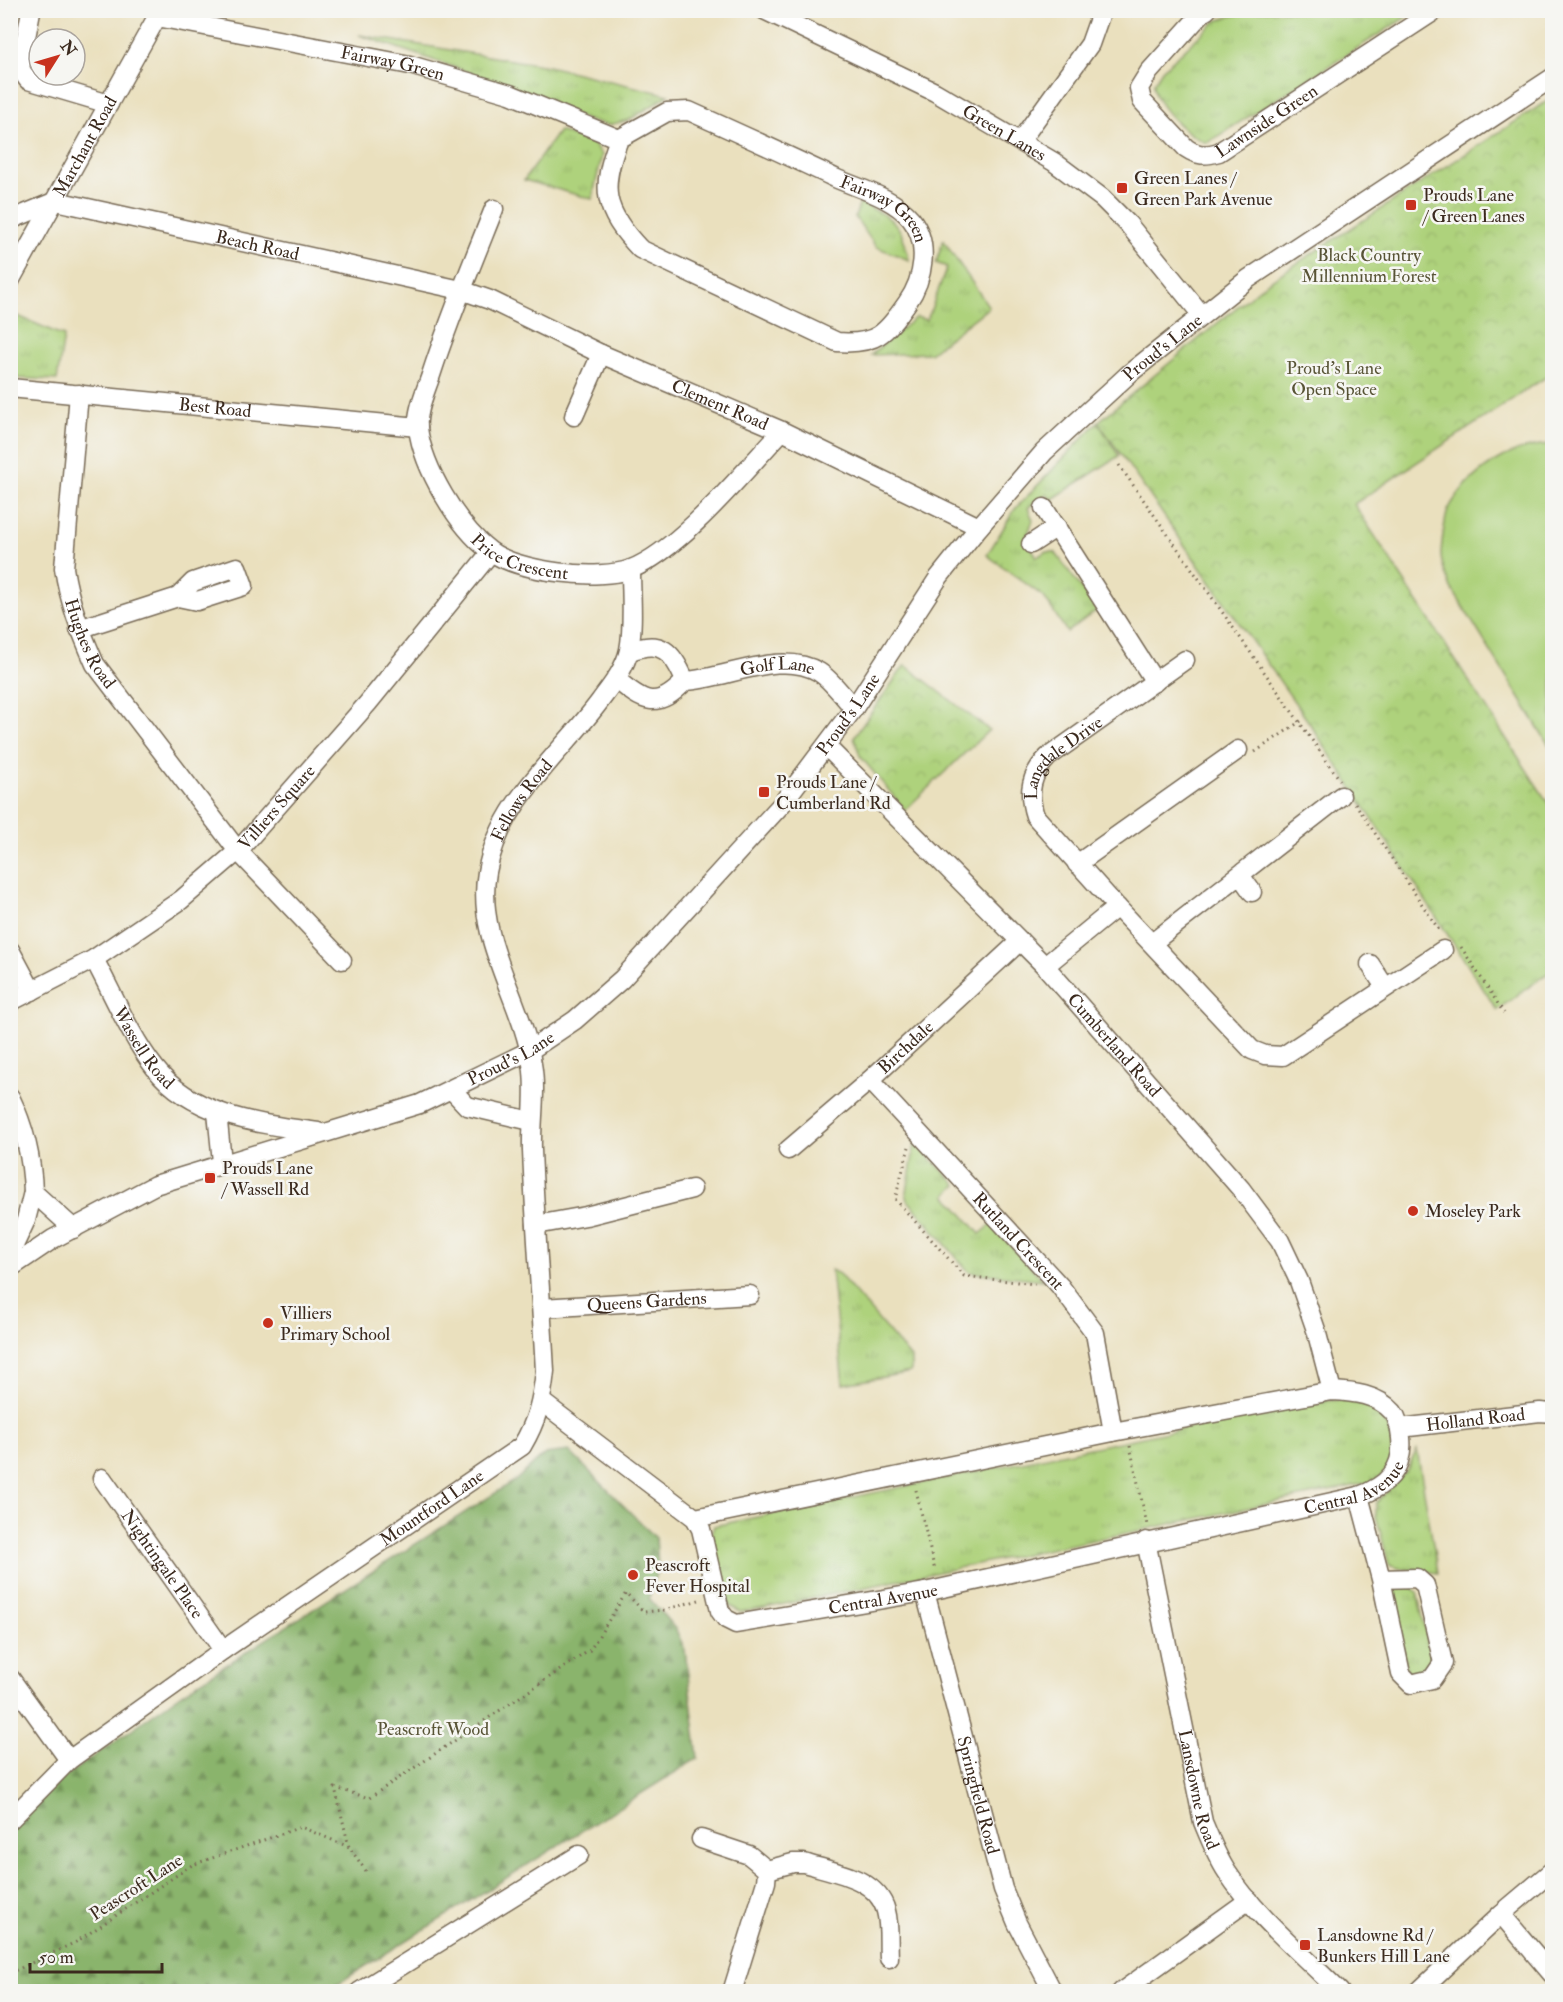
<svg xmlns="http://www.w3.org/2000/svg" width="1563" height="2002" viewBox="0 0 1563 2002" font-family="'IM FELL Double Pica',serif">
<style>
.grass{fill:url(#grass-tufts);stroke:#747e4d;stroke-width:1.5}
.forest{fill:url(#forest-firs);stroke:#626f45;stroke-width:1.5}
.park{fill:url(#park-crowns);stroke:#747e4d;stroke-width:1.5}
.pitch{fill:#aed27c;stroke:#747e4d;stroke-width:1.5}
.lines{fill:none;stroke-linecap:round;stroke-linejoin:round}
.minor-casing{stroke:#786a56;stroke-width:21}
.path{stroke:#786a56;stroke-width:3;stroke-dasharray:1.5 4.5;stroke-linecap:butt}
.minor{stroke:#fff;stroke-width:18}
.poi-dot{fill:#c8321e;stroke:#f6f6f2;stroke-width:2}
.labels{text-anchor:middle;stroke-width:5;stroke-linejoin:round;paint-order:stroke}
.street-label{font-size:18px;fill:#3b2a1e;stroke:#f6f6f2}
.poi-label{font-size:18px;fill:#3b2a1e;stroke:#f6f6f2;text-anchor:start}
.park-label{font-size:18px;fill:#585436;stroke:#f6f6f2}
</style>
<defs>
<pattern id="grass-tufts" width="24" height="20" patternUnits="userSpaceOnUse" patternTransform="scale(1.5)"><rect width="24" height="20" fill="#aed27c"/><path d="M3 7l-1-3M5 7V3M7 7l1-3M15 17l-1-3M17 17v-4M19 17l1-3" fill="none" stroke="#97b46b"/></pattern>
<pattern id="forest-firs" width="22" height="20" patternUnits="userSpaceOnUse" patternTransform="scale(1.5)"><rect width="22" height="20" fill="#8ab46c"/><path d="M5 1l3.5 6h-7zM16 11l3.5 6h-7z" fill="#729358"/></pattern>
<pattern id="park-crowns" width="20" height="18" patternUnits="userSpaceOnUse" patternTransform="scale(1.5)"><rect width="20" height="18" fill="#aed27c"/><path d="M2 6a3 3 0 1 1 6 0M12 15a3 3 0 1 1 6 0" fill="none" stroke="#97b46b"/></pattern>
</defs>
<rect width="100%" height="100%" fill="#f6f6f2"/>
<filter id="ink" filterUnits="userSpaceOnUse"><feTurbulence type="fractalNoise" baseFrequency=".0167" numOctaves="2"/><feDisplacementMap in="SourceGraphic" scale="12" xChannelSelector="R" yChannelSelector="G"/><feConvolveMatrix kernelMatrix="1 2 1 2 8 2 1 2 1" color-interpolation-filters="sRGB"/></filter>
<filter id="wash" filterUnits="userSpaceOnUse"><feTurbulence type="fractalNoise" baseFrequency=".008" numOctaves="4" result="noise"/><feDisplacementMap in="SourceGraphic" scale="24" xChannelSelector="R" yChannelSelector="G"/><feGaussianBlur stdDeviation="1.35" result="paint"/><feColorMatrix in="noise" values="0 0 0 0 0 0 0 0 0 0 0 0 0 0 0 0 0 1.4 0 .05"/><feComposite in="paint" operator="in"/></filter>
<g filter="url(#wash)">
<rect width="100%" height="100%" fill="#eae0be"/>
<path class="grass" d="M1247 11H1416L1207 143C1189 137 1152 104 1154 83L1162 70 1216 21Z
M359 35 548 66 669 95 629 120 609 125 587 120 501 83Z
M559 131 594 144 602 155 592 199 524 180Z
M860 203C894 219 902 222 909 260L876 247 855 217Z
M943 240 989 307 930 353 871 355 916 317 927 320 947 267 936 263Z
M11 313 64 336 57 380 11 378Z
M1098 422 1119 456 1051 500 1047 494 1028 508 1033 520 1026 539 1037 557 1045 552H1055L1097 610 1067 632 1044 597 987 555 1015 509Z
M915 1143 957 1185 946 1195 980 1234 991 1225 1043 1280 969 1272 906 1198Z
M831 1270 839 1274 911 1358V1372L843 1384Z
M1343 1400C1349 1401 1356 1401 1362 1403 1389 1411 1402 1447 1387 1470 1384 1475 1377 1479 1372 1482L765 1608 740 1612 727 1604 712 1532 714 1526 1317 1401Z
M1417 1450 1438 1573C1421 1570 1404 1572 1389 1565L1376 1516V1503L1406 1472Z
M1397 1585 1410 1586 1417 1592 1433 1664 1427 1672 1412 1675 1407 1671 1392 1594Z"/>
<path class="forest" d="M569 1451 656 1538 658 1566 649 1598 676 1630 685 1650 698 1758 326 1991 11 1992V1830L59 1781 188 1689 516 1480 545 1454Z"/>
<path class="park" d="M1552 98V373L1354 504 1552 809V970L1497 1010 1310 724 1098 422 1265 284Z
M905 665 989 730 905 810 860 756 854 737Z"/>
<path class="pitch" d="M1552 444V750L1450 586C1447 577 1441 565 1441 555 1441 547 1445 517 1448 510 1469 472 1509 446 1552 444Z"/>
</g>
<g filter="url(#ink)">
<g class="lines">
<defs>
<g id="minor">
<path id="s1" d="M764 10 935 92 1054 162 1102 198 1128 224 1201 314"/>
<path id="s2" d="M1207 10 1202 13 1149 72 1139 88 1142 101 1186 148C1198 156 1205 156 1219 152L1436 10"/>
<path d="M31 11 20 69 28 80 109 104"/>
<path id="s3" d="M157 17 410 65 510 94 619 139 667 112 689 111C738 133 787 155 835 178 860 189 893 197 911 219 930 243 924 279 907 303 885 334 877 345 837 342L640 249C603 210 600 189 619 139"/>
<path d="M1021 140 1090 44 1102 10"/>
<path id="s4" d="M494 209C472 264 449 319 431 375 426 390 416 412 418 428 423 468 458 527 490 551 518 572 599 581 631 569 680 550 745 470 782 431"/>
<path id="s5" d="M10 220 56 201 461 290 490 300 601 354 782 431 979 527"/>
<path id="s6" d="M10 281 157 17 158 10"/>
<path id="s7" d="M10 388 418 427"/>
<path id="s8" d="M79 394 64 568C69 602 81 632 95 664L238 851 342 960"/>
<path d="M574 416 601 354"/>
<path d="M1044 508 1155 682"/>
<path d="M1031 544 1057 527"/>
<path d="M79 629 178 597 193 582 237 567 244 586 197 601 178 597"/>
<path d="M616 679C643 702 657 711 685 681 673 652 661 638 629 652"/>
<path id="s9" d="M685 681C727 679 781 649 819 672 832 680 843 697 854 708"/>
<path id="s10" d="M827 747 1045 966 1241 1189 1280 1241 1299 1281 1316 1330 1332 1391"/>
<path d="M1077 864 1238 750"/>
<path d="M1240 875 1252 892"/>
<path d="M1117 907 1252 1050 1265 1055 1283 1056 1443 950"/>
<path d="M1152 943 1341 796"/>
<path d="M10 950 32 991"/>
<path id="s11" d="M94 959C113 994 130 1036 155 1068 193 1117 261 1124 318 1132"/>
<path d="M1370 964 1385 987"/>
<path id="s12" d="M1045 966 1117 907 1035 816C1027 792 1031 774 1048 757L1185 660"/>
<path id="s13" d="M10 1002 94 959 181 900 238 851 368 703 491 552"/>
<path id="s14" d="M870 1080 1060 1286 1095 1333 1113 1432"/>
<path d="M452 1090 467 1106 531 1121"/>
<path d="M10 1097C25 1128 32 1158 33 1192L74 1229"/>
<path d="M217 1112 222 1162"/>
<path id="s15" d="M788 1150 870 1080 1020 941"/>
<path d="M536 1225 586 1216 692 1189"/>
<path d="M10 1254 26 1220 33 1192"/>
<path id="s16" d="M10 1268 53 1239 155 1185 420 1104 529 1051 575 1020 622 979 781 805 854 708 939 577 979 527 1044 452 1130 373 1248 279 1552 78"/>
<path id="s17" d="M542 1308 750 1295"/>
<path id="s18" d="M542 1402 695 1518 701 1529 720 1611 726 1619 736 1624 925 1592 1359 1496C1387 1486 1404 1469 1401 1438 1400 1429 1398 1418 1393 1412 1377 1394 1353 1392 1332 1391L1113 1432 695 1518"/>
<path id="s19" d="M1400 1428 1540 1412 1552 1413"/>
<path id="s20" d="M102 1478 223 1650"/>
<path d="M1359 1496 1381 1579 1401 1674 1411 1684 1432 1679 1443 1663 1425 1585 1417 1578 1381 1579"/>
<path id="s21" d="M1146 1541 1203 1822C1210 1839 1217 1857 1227 1872 1254 1914 1304 1956 1340 1992"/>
<path id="s22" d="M925 1592 1003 1889 1017 1923 1053 1992"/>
<path d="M10 1678 69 1760"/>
<path id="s23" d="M10 1820 69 1760 223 1650 522 1446C537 1421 542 1400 545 1371 541 1297 535 1224 532 1150 531 1123 537 1090 532 1064 523 1001 475 940 487 872 499 802 560 755 600 701 611 686 625 669 629 650 634 624 631 595 631 569"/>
<path d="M701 1839 749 1855 767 1870 766 1882 732 1992"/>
<path d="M767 1870 793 1863H804C832 1872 877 1877 886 1911 890 1925 888 1943 889 1958"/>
<path d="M1501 1914 1552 1974"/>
<path d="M359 1992 579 1855"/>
<path d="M1121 1992 1249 1900"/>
<path d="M1418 1992 1501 1914 1552 1871"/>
</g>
</defs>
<use href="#minor" class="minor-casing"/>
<path class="path" d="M1119 465 1340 780
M1255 752 1301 721
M1355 803 1441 933
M1461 947 1504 1013
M909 1147 895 1199 964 1276 1035 1284
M1130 1446 1147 1525
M916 1490 935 1571
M366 1871 349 1847 335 1788 369 1798 590 1650 626 1593 644 1612 664 1610 699 1600
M10 1973 76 1942 192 1865 301 1827 349 1847"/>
<use href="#minor" class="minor"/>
</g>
</g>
<g class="poi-dot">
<rect x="1116" y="182" width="12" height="12" rx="3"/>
<rect x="1405" y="199" width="12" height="12" rx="3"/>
<rect x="758" y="786" width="12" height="12" rx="3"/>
<rect x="204" y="1172" width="12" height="12" rx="3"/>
<circle cx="1413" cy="1211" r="6"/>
<circle cx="268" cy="1323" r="6"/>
<circle cx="633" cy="1575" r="6"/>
<rect x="1299" y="1939" width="12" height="12" rx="3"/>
</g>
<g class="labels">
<g class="street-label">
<text dy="6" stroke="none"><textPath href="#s3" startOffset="240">Fairway Green</textPath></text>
<text dy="6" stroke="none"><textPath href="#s2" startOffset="273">Lawnside Green</textPath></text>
<text dy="6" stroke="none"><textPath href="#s1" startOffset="270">Green Lanes</textPath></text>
<text dy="6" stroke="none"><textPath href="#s6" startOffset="154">Marchant Road</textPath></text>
<text dy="6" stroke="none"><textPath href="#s3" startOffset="777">Fairway Green</textPath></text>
<text dy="6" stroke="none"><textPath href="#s5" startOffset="256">Beach Road</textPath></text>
<text dy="6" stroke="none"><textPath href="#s16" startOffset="1518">Proud's Lane</textPath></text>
<text dy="6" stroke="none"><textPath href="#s5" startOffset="748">Clement Road</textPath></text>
<text dy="6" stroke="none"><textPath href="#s7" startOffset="206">Best Road</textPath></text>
<text dy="6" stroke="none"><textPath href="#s4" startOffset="408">Price Crescent</textPath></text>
<text dy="6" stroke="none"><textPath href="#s8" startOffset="255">Hughes Road</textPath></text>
<text dy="6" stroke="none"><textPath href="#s9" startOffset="94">Golf Lane</textPath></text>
<text dy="6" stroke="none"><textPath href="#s16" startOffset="1032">Proud's Lane</textPath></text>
<text dy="6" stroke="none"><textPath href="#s12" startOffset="288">Langdale Drive</textPath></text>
<text dy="6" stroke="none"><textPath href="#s23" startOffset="1302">Fellows Road</textPath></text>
<text dy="6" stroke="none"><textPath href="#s13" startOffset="333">Villiers Square</textPath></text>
<text dy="6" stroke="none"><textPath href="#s11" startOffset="102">Wassell Road</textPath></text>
<text dy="6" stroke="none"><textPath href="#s10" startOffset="414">Cumberland Road</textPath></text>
<text dy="6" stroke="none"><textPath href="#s15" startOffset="156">Birchdale</textPath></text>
<text dy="6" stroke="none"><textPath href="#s16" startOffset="546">Proud's Lane</textPath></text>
<text dy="6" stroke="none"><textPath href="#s14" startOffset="219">Rutland Crescent</textPath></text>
<text dy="6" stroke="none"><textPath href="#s17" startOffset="105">Queens Gardens</textPath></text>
<text dy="6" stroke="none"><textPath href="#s19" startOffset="76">Holland Road</textPath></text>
<text dy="6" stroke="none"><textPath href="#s18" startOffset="945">Central Avenue</textPath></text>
<text dy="6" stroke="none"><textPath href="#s23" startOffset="526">Mountford Lane</textPath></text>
<text dy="6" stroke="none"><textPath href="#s20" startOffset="105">Nightingale Place</textPath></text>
<text dy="6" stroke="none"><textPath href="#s18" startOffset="459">Central Avenue</textPath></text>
<text dy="6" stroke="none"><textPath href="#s21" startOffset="254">Lansdowne Road</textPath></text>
<text dy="6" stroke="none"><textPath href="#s22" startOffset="210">Springfield Road</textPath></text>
<text transform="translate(136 1887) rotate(-33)" y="6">Peascroft Lane</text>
</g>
<g class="poi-label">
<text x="1134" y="184">Green Lanes /<tspan x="1134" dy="21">Green Park Avenue</tspan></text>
<text x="1423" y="201">Prouds Lane<tspan x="1423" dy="21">/ Green Lanes</tspan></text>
<text x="776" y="788">Prouds Lane /<tspan x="776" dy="21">Cumberland Rd</tspan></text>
<text x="222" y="1174">Prouds Lane<tspan x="222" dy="21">/ Wassell Rd</tspan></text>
<text x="1425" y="1217">Moseley Park</text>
<text x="280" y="1319">Villiers<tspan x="280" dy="21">Primary School</tspan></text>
<text x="645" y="1571">Peascroft<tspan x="645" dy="21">Fever Hospital</tspan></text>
<text x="1317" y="1941">Lansdowne Rd /<tspan x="1317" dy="21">Bunkers Hill Lane</tspan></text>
</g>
<g class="park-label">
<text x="1369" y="261">Black Country<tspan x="1369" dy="21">Millennium Forest</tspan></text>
<text x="1334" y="374">Proud's Lane<tspan x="1334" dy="21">Open Space</tspan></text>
<text x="433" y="1735">Peascroft Wood</text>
</g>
</g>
<rect width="1563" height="2002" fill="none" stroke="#f6f6f2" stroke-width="36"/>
<g transform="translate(57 57) rotate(53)"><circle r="28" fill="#f6f6f2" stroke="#aba49d" stroke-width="1.5"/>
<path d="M0-4.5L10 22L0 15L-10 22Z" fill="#c8321e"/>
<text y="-9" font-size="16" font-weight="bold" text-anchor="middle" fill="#3b2a1e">N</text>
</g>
<path d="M30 1963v9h132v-9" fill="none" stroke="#3b2a1e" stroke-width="3"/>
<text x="39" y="1963" font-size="18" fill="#3b2a1e" stroke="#f6f6f2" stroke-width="4.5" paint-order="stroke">50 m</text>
</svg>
